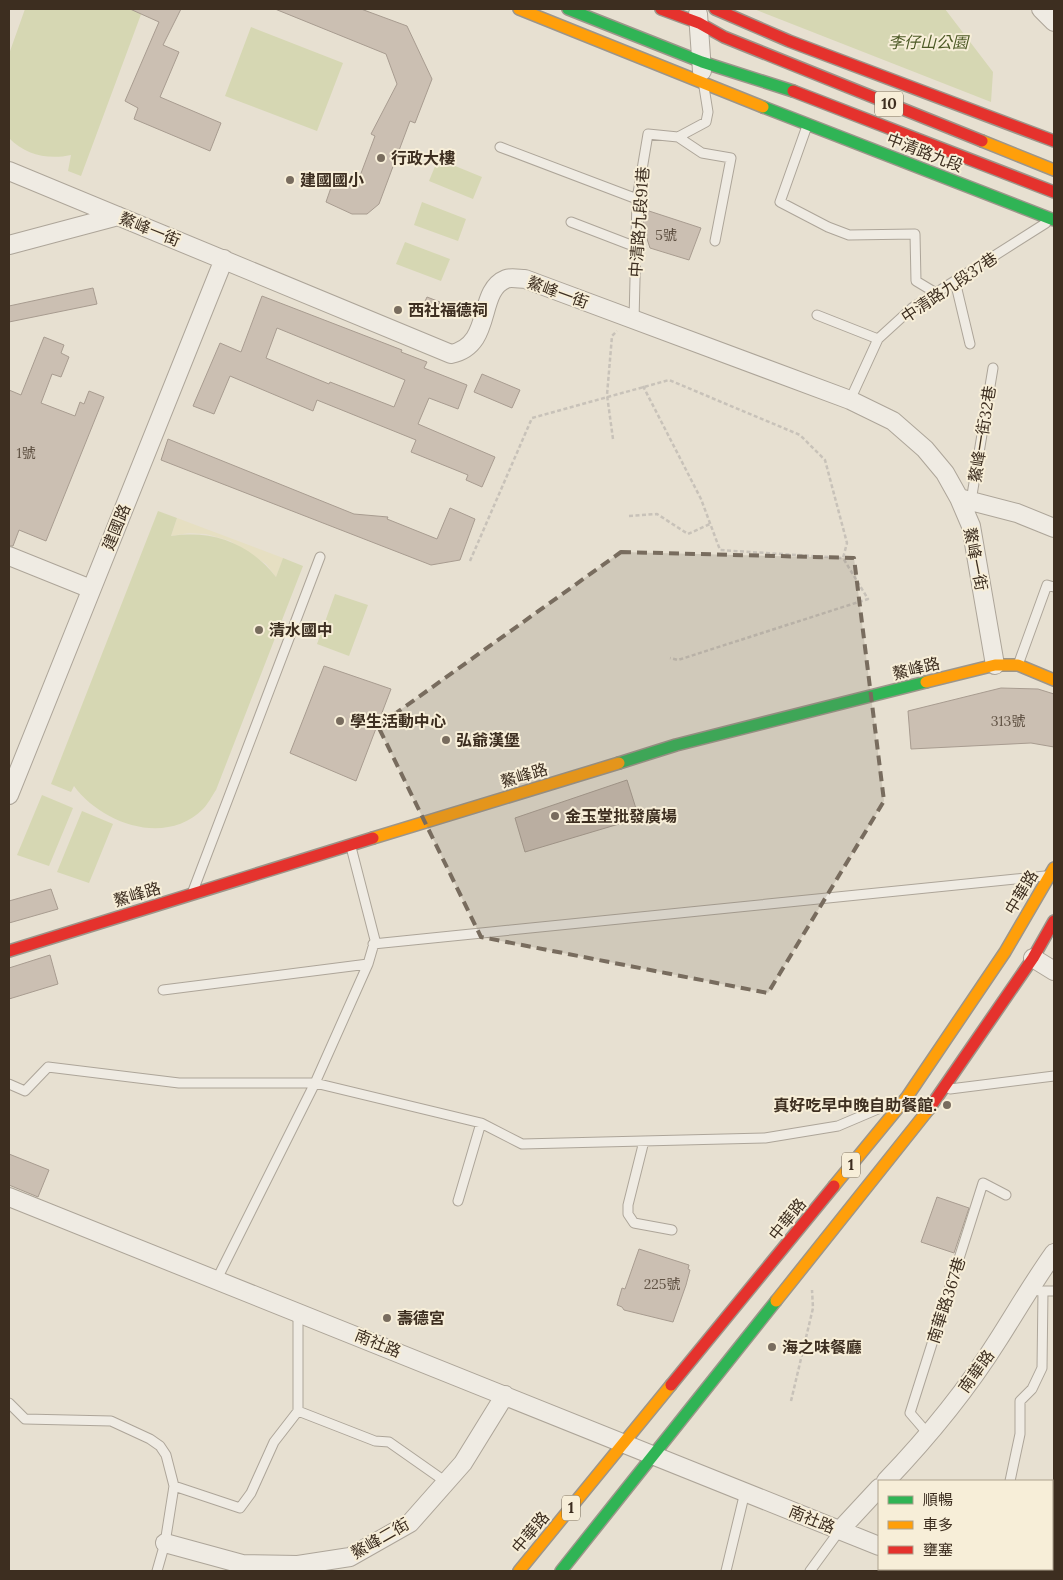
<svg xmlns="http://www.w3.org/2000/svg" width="1063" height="1580" viewBox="0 0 1063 1580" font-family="Lora,'Noto Sans TC',serif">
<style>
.farmland{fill:#e6dfc2}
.green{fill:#d6d7b3}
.building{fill:#cbbfb2;stroke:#a89c90;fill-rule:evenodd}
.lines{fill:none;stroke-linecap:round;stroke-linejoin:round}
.lane-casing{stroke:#ada599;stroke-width:11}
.street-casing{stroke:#ada599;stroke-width:20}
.fast-casing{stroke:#9c958a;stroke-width:14}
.slow-casing{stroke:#9c958a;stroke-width:14}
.jam-casing{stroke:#9c958a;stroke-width:14}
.path{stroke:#c8c2b9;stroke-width:2.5;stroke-dasharray:4 2.5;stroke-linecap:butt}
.lane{stroke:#efebe3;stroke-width:9}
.street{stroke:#efebe3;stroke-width:18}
.fast{stroke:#30b455;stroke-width:11}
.slow{stroke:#ff9f0a;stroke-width:11}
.jam{stroke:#e5322d;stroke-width:11}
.marked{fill:#786c5e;fill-opacity:0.2;stroke:#786c5e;stroke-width:4;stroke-dasharray:10 6;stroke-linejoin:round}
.poi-dot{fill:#786c5e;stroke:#f7eed8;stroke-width:2}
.labels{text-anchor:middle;stroke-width:4;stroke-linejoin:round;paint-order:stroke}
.number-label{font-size:14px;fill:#605244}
.shield{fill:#f7eed8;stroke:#756857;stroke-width:1}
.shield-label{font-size:15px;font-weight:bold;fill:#3d2e20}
.park-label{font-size:16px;font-style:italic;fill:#4d5a26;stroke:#f7eed8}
.street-label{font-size:16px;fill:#3d2e20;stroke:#f7eed8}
.poi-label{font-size:16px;font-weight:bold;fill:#3d2e20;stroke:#f7eed8;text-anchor:start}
</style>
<rect width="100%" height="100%" fill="#e7e0d1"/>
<path class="farmland" d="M177 518 283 558 276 577 266 564 230 541 206 534 189 533 171 536Z"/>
<path class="green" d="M25 9H143L81 176 68 171 71 155C48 160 25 155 9 138V54Z
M754 9H945L993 72 991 102Z
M251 27 343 63 317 131 225 96Z
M438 159 482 177 473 199 429 181Z
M422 202 466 219 458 241 414 225Z
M405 242 450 259 441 281 396 264Z
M158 511 177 518 171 536C213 530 249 543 276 577L283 558 303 566 216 790C212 796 208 804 203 809 165 847 101 823 74 786L71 792 51 784Z
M335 594 368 605 349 656 317 644Z
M42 795 73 808 49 866 17 855Z
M82 811 113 824 89 883 57 872Z"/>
<path class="building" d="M130 9H181L163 45 179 52 160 97 221 123 210 151 134 119 138 108 125 101 159 22Z
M275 9H361L407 26 432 79 415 123 410 121 379 204 367 214H352L326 202 335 176 357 184 375 136 371 134 397 84 386 54Z
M649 211 701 228 689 260 650 248 643 227V222Z
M93 288 97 304 9 322V306Z
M262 296 402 350 401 352 427 362 424 368 467 385 458 409 429 398 418 424 495 457 482 487 466 480 468 475 411 452 416 440 317 400 313 411 230 376 214 414 193 406 220 343 241 352ZM277 328 405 380 394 407 330 382 329 384 266 358Z
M427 297 440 302 434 317 420 312Z
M44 337 64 345 61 353 69 357 61 377 52 374 41 403 75 416 80 402 84 404 89 391 104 397 46 541 19 530 13 546H9V390L21 395Z
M482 374 520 390 512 408 474 392Z
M168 439 354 514 388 517 387 519 437 539 450 508 475 519 460 560 431 565 161 460Z
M324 666 391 689 356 781 290 753Z
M1001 688 1038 689 1054 694V747L1031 743 911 749 908 711Z
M627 780 639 818 525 852 515 818Z
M51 889 58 909 9 923V901Z
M50 955 58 984 9 999V968Z
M9 1154 49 1170 38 1197 9 1185Z
M937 1197 969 1208 954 1253 921 1242Z
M639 1249 689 1265 688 1269 690 1270 686 1285 673 1322 624 1310 622 1307 617 1305 622 1288 625 1289Z"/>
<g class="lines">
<defs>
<path id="lane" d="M807 126 780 202 828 227 849 235 915 234 916 281 936 293
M678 137 702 153 731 158 715 241
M500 147 637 199
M571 222 636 247
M955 281 970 344
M817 315 878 339
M634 320 637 199 648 134 678 137 706 122 708 112 704 87
M850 400 878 339 912 308 1046 223
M971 501 993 368
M1018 665 1047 585 1054 587
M193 891 320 557
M373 944 1045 876
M163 990 368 964
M9 1084 25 1091 48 1067 179 1083H315L481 1123 522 1144 765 1138 838 1126 892 1103
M950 1089 1054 1076
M644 1141 628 1205V1214L634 1223 672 1230
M458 1201 481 1123
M217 1279 315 1083 368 964 375 940 351 847
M1039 1291H1054
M9 1403 25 1419 111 1421 150 1439 160 1446 166 1455 174 1486 165 1543 157 1571
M298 1411 375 1441 389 1442 446 1482
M929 1435 910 1413 983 1183 1006 1195
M1010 1481 1020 1434V1401L1032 1389 1042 1368 1043 1291
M174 1486 240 1508 251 1493 274 1442 298 1411V1310
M726 1571 745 1492
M810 1571 840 1530
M980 1571 981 1569"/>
<path id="street" d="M1041 9 1054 22
M698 14 702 71
M9 171 451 354C494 345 476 291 506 279 511 277 520 279 525 279L850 400 893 421 925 449 945 473 959 498 971 526 995 665
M9 245 118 216
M959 498 1017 513 1054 528
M9 556 91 589
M9 795 224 259
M1033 958 1054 971
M9 1197C299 1312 589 1429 879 1546
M886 1481C927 1438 966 1391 998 1340 1017 1310 1034 1281 1054 1253
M840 1530 879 1488
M165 1543 242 1564 298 1565 350 1557 410 1523 463 1463 505 1395
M937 1569 943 1571"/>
<path id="fast" d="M568 9 702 62 793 91
M763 107 1054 220
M619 763 676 745 926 682
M561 1571 776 1301"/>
<path id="slow" d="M519 9 763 107
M982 141 1054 170
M926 682 995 665H1018L1054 680
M373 838 619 763
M834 1186 907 1097 1005 952 1054 868
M776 1301 929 1109
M519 1571 671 1385"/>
<path id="jam" d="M661 9 699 23 724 37 982 141
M715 9 789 41 1054 141
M793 91 1054 192
M9 951 373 838
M929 1109 1033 958 1054 921
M671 1385 834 1186"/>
</defs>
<use href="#lane" class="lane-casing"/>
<use href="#street" class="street-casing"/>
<use href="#fast" class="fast-casing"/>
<use href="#slow" class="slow-casing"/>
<use href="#jam" class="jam-casing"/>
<path class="path" d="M643 386 701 499 720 550 843 558
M613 439 607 395 612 336 617 331
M629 516 657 514 688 534 710 524
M470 561 532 418 669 380 800 435 825 460 847 543 843 558 868 599 678 660 670 658
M791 1401 813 1308 812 1290"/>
<use href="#lane" class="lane"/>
<use href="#street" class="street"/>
<use href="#fast" class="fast"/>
<use href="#slow" class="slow"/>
<use href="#jam" class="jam"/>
</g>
<path class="marked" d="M621 552 854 558 884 801 768 993 481 937 378 726Z"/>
<g class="poi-dot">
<circle cx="381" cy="158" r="5"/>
<circle cx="290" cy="180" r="5"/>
<circle cx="398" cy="310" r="5"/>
<circle cx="259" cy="630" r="5"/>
<circle cx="340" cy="721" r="5"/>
<circle cx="446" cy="740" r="5"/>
<circle cx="555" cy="816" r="5"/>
<circle cx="947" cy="1105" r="5"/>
<circle cx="387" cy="1318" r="5"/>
<circle cx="772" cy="1347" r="5"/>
</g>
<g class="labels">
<g class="number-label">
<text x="666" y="240">5號</text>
<text x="26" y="458">1號</text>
<text x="1008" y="726">313號</text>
<text x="662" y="1289">225號</text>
</g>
<g class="shield">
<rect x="875" y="91.5" width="28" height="25" rx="4"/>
<rect x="842" y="1152.5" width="18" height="25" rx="4"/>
<rect x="562" y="1495.5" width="18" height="25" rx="4"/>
</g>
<g class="shield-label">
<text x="889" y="109">10</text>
<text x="851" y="1170">1</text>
<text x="571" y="1513">1</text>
</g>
<g class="park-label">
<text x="928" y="48">李仔山公園</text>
</g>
<g class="street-label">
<text transform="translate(925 152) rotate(21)" y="6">中清路九段</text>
<text transform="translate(639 222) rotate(-86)" y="6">中清路九段91巷</text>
<text transform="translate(150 229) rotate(22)" y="6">鰲峰一街</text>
<text transform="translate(949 287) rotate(-34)" y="6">中清路九段37巷</text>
<text transform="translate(558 292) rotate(20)" y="6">鰲峰一街</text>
<text transform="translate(982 434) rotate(-81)" y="6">鰲峰一街32巷</text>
<text transform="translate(116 527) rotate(-68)" y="6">建國路</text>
<text transform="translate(976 559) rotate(79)" y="6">鰲峰一街</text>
<text transform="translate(916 668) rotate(-14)" y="6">鰲峰路</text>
<text transform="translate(524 775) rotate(-17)" y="6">鰲峰路</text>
<text transform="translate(1021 892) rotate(-59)" y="6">中華路</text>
<text transform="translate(137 894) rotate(-17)" y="6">鰲峰路</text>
<text transform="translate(787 1219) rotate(-51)" y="6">中華路</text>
<text transform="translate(946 1300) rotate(-72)" y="6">南華路367巷</text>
<text transform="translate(378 1343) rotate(22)" y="6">南社路</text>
<text transform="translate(976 1371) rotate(-54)" y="6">南華路</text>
<text transform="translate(812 1519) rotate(22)" y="6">南社路</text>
<text transform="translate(530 1532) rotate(-50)" y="6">中華路</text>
<text transform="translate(380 1538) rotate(-30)" y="6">鰲峰二街</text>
</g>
<g class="poi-label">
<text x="391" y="164">行政大樓</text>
<text x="300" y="186">建國國小</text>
<text x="408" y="316">西社福德祠</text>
<text x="269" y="636">清水國中</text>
<text x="350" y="727">學生活動中心</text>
<text x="456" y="746">弘爺漢堡</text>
<text x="565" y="822">金玉堂批發廣場</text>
<text x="937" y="1111" text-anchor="end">真好吃早中晚自助餐館.</text>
<text x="397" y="1324">壽德宮</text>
<text x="782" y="1353">海之味餐廳</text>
</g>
</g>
<rect width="1063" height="1580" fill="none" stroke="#3d2e20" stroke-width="20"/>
<rect x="878" y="1480" width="175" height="90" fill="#f7eed8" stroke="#ada18e"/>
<rect x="888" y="1496" width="25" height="8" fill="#30b455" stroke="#ada18e"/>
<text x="923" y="1505" font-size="15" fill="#3d2e20">順暢</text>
<rect x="888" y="1521" width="25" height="8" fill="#ff9f0a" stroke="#ada18e"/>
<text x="923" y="1530" font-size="15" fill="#3d2e20">車多</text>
<rect x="888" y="1546" width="25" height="8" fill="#e5322d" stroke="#ada18e"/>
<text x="923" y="1555" font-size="15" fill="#3d2e20">壅塞</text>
</svg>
